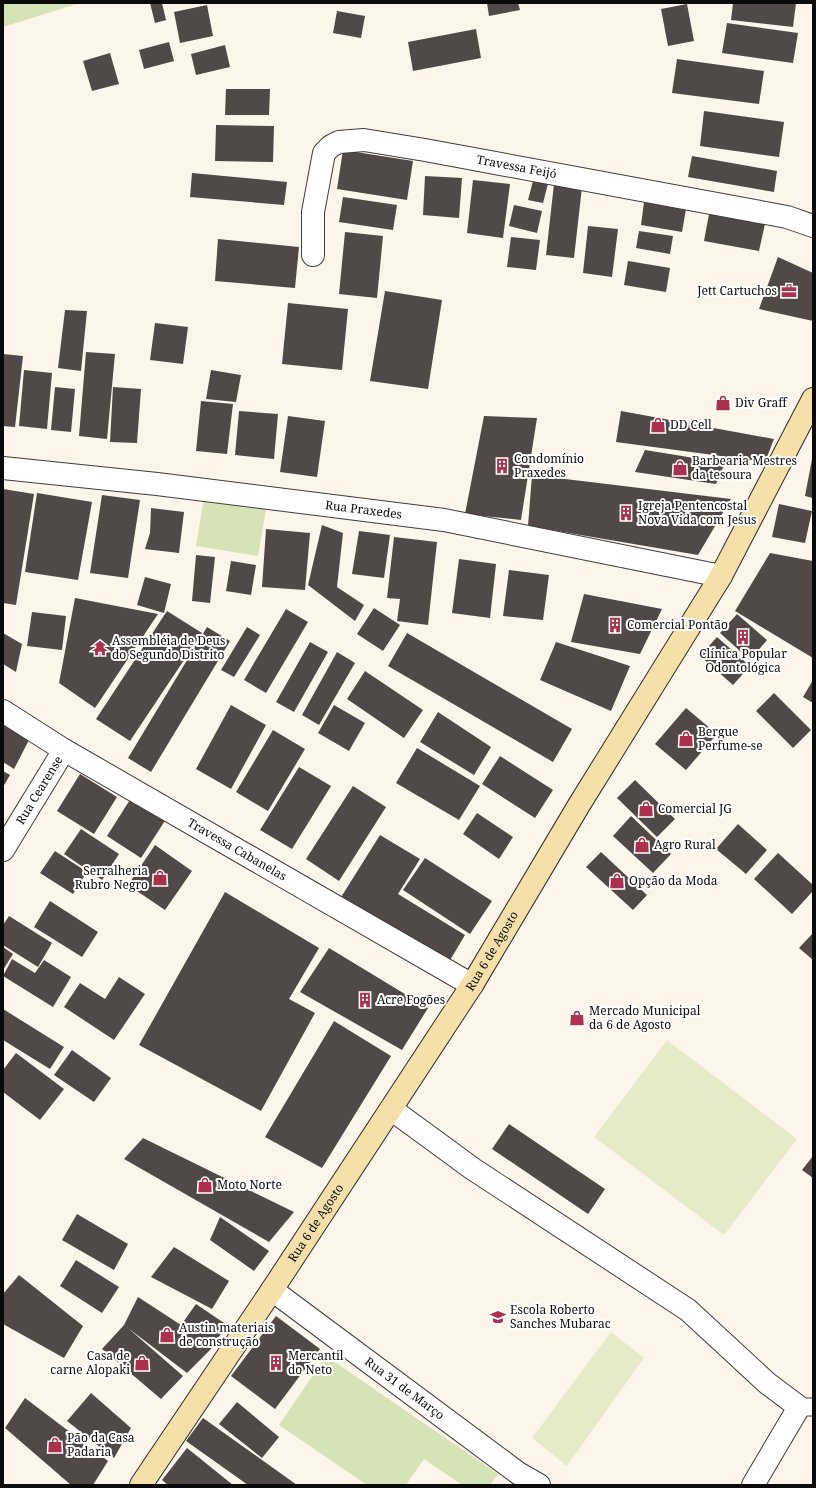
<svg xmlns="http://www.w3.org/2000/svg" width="816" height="1488" viewBox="0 0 816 1488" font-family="'Noto Serif',serif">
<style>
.green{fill:#d6e3b7}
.pitch{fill:#e5ebc8}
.building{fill:#514948}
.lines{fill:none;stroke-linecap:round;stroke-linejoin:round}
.lane-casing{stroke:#3d3d3d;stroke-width:19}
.street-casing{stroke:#3d3d3d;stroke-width:24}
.secondary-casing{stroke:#2c2c2c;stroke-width:24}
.lane{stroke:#fff;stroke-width:17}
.street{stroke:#fff;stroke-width:22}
.secondary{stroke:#f6e0aa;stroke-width:22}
.labels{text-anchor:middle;stroke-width:4;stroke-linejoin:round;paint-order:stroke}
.street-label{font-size:12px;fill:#0a0a0a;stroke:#fff}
.poi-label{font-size:12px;fill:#0a0a0a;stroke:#fff;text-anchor:start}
</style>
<rect width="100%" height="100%" fill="#fdf5e9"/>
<path class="green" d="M3 3H80L3 27Z
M205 492 267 503 258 556 196 546Z
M326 1356 498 1474 490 1485H462L424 1459 406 1485H367L279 1425Z"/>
<path class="pitch" d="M667 1040 797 1139 724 1235 594 1137Z
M611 1332 644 1358 567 1466 532 1438Z"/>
<path class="building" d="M150 3H162L166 20 155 23Z
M487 3H518L520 10 489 16Z
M733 3H796L793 27 731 20Z
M687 4 694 41 668 46 661 9Z
M207 5 213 36 180 43 174 12Z
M337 11 365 16 361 38 333 33Z
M727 23 798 33 793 63 722 53Z
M476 29 481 58 413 71 408 42Z
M169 42 174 61 144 69 139 50Z
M225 45 230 67 196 75 191 54Z
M110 53 119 84 92 91 83 61Z
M677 59 764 71 759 104 672 93Z
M226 89H270L269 115H225Z
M704 111 784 122 779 157 700 146Z
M216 125 274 126 273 162 215 161Z
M343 150 413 161 407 200 337 189Z
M692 156 777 171 774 192 688 177Z
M192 173 287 182 284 205 190 197Z
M425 176 462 178 459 218 423 215Z
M534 177 549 180 543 203 528 200Z
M473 180 510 184 503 238 467 233Z
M554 184 582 187 574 258 546 255Z
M343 197 397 205 393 230 339 222Z
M644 202 686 209 682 232 641 225Z
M514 205 542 211 537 233 509 226Z
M709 214 765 224 759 251 704 241Z
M588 226 618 229 612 277 583 273Z
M639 231 673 236 670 254 636 248Z
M345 232 383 236 377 298 339 294Z
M511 237 540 240 536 270 507 267Z
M218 239 299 247 295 288 215 281Z
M778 257 813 273V321L759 309Z
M628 261 670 268 666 292 624 285Z
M385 291 442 300 428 389 370 381Z
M288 303 348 309 342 370 282 364Z
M65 310 87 311 81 371 58 368Z
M155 323 188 327 183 364 150 360Z
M86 352 115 354 107 439 79 436Z
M3 354 23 356 15 427 3 426Z
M24 370 52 373 47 429 19 426Z
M211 370 241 375 236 402 206 399Z
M55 387 75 389 71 432 51 430Z
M113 387 141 389 137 443 110 442Z
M201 401 233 404 227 454 196 451Z
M239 411 278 414 274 459 235 455Z
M621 411 774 439 765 462 616 442Z
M288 416 325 421 317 477 280 472Z
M484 416 537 418 521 520 465 514Z
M645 450 725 463 716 484 635 472Z
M812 459H813V498L805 496Z
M532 475 731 499 698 555 528 526Z
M3 489 34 494 16 605 3 603Z
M37 493 92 502 78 580 25 572Z
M102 495 140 500 128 578 90 573Z
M779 504 812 511 805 543 772 537Z
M151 508 184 512 179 553 145 549 150 533Z
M322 525 343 533 337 587 364 605 355 621 308 585Z
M266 529 310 533 305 590 262 587Z
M359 531 390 535 384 578 352 574Z
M394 537 437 542 428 625 397 621 400 599 387 598Z
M770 553 813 561V658L735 611Z
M196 555 215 557 210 603 192 601Z
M459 559 496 564 490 618 452 613Z
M231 561 256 565 251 595 226 591Z
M509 570 549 575 543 620 503 616Z
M145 577 171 584 164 613 137 605Z
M584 594 662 609 640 654 571 642Z
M75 598 158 614 95 708 59 683Z
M374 608 400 625 383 651 357 634Z
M286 609 308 622 266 693 244 680Z
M167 611 202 633 130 741 96 719Z
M32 612 66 616 62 650 27 646Z
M737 614 767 640 750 660 720 633Z
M207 627 230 641 151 772 128 758Z
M247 627 260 635 234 677 221 670Z
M3 633 22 644 16 672 3 664Z
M407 633 572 729 553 762 388 666Z
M717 637 750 666 733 685 700 656Z
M310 642 328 652 294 712 276 702Z
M556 642 630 666 611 711 540 680Z
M337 652 355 663 319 725 302 715Z
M365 671 423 710 404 738 347 699Z
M813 680V703L803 697Z
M774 693 811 730 793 748 756 711Z
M231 705 266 725 231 789 196 769Z
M334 705 365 723 349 751 318 733Z
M686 708 717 734 686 770 655 744Z
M438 712 491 747 474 775 420 742Z
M3 724 29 740 14 769 3 762Z
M273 730 305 749 268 811 236 792Z
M417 748 480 786 459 820 396 783Z
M500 756 553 790 535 818 482 784Z
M299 767 331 786 292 849 260 830Z
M3 771 10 775 3 787Z
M80 774 117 797 94 834 57 811Z
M635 780 675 819 657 837 617 798Z
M353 786 386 807 339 881 306 859Z
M133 795 168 816 141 858 107 836Z
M477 813 513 837 499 859 463 834Z
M631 816 671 854 653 873 613 836Z
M738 824 767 850 746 874 716 849Z
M81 829 119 854 102 880 64 854Z
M380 835 420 859 398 894 465 935 446 967 338 902Z
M155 845 192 871 165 910 128 885Z
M55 851 87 872 73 894 40 873Z
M601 852 647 895 633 910 586 867Z
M778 853 813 885V891L792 914 754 879Z
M425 858 492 901 470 934 403 890Z
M225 892 319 948 289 999 315 1013 261 1111 139 1045Z
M50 901 98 932 82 957 34 927Z
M9 916 52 943 38 967 3 945V925Z
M813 933V960L799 948Z
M3 947 13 954 3 970Z
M329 948 428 1008 402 1050 300 992Z
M12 959 35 973 44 960 71 977 53 1007 3 976Z
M119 977 145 994 114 1040 64 1007 80 983 105 999Z
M3 1009 64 1047 50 1069 3 1040Z
M334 1021 391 1056 322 1168 265 1137Z
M72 1050 111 1078 94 1102 54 1075Z
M16 1053 64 1089 40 1120 3 1092V1070Z
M509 1124 605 1189 588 1214 492 1149Z
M143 1138 294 1212 269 1242 124 1159Z
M813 1156V1178L802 1170Z
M77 1214 128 1244 114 1270 62 1240Z
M220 1217 269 1251 254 1271 210 1240Z
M174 1247 229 1281 212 1309 151 1277Z
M76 1260 119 1287 102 1313 60 1286Z
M19 1275 83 1326 64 1358 3 1324V1294Z
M138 1297 181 1325 196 1304 227 1325 210 1350 187 1373 128 1328 183 1376 161 1399 102 1349 124 1325Z
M276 1316 320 1349 275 1409 231 1376Z
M91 1393 131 1428 114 1458 67 1421Z
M25 1398 108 1461 93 1485H71L5 1428Z
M237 1402 279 1437 262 1458 219 1424Z
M203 1418 297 1485H248L186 1441Z
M187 1448 233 1485H168L162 1480Z"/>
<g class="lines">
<defs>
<path id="lane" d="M799 1407H813"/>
<g id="street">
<path id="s1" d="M313 255V212L324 153 331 146 339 142 364 140 425 150 787 217 813 226"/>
<path id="s2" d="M3 468 157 484 444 520 721 576"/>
<path id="s3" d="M3 711 64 750 472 985"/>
<path id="s4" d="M3 850 64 750"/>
<path d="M391 1109 473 1169 688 1310 767 1383 799 1407 753 1485"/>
<path id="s5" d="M272 1290 518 1473 539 1485"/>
</g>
<g id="secondary">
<path id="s6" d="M141 1485 272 1290 472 985 579 805 721 576 813 399"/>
</g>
</defs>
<use href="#lane" class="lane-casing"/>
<use href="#street" class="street-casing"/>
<use href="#secondary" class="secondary-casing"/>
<use href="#lane" class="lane"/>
<use href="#street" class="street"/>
<use href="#secondary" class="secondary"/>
</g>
<defs>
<symbol id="office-bare" viewBox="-9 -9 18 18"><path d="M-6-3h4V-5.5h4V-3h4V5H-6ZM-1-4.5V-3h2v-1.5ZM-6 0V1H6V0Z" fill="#aa324e" stroke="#fff" stroke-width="2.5" paint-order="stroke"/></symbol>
<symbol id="shop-bare" viewBox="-9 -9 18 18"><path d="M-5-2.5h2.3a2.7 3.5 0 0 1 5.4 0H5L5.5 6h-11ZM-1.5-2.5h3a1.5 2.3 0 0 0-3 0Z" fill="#aa324e" stroke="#fff" stroke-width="2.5" paint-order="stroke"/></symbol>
<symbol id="building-bare" viewBox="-9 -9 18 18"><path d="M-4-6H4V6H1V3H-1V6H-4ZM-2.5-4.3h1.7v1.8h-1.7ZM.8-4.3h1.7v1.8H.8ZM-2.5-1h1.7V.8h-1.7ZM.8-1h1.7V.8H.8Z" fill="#aa324e" stroke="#fff" stroke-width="2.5" paint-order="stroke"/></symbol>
<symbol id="temple-bare" viewBox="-9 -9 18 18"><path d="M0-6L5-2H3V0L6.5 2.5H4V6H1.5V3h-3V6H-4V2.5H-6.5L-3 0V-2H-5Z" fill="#aa324e" stroke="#fff" stroke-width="2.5" paint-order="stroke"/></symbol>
<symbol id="school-bare" viewBox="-9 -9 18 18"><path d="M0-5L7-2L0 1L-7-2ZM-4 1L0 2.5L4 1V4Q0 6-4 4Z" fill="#aa324e" stroke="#fff" stroke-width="2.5" paint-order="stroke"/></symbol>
</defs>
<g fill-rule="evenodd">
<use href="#office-bare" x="778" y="280" width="22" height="22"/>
<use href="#shop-bare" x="712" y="392" width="22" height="22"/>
<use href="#shop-bare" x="647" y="414" width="22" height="22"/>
<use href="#building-bare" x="491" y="455" width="22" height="22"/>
<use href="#shop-bare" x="669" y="457" width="22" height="22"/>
<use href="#building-bare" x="615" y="502" width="22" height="22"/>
<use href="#building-bare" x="604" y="614" width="22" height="22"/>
<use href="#building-bare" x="732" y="626" width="22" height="22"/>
<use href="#temple-bare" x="89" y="637" width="22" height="22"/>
<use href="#shop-bare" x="675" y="728" width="22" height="22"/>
<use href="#shop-bare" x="635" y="798" width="22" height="22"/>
<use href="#shop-bare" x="631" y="834" width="22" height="22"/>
<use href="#shop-bare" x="149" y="867" width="22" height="22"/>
<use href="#shop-bare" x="606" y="870" width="22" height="22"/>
<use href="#building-bare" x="354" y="989" width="22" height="22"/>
<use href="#shop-bare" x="566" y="1007" width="22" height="22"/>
<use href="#shop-bare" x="194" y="1174" width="22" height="22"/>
<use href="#school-bare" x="487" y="1306" width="22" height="22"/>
<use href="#shop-bare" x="156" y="1324" width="22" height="22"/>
<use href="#shop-bare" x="131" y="1352" width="22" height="22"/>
<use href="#building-bare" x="265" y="1352" width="22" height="22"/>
<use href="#shop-bare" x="44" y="1434" width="22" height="22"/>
</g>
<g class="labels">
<g class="street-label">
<text dy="4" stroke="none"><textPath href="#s1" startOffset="302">Travessa Feijó</textPath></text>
<text dy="4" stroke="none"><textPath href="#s2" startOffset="363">Rua Praxedes</textPath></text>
<text dy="4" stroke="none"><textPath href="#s4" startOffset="70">Rua Cearense</textPath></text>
<text dy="4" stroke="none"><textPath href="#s3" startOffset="272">Travessa Cabanelas</textPath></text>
<text dy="4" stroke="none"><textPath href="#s6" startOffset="639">Rua 6 de Agosto</textPath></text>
<text dy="4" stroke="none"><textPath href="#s6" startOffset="315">Rua 6 de Agosto</textPath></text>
<text dy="4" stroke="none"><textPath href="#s5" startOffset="165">Rua 31 de Março</textPath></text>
</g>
<g class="poi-label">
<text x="777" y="295" text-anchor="end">Jett Cartuchos</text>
<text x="735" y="407">Div Graff</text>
<text x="670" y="429">DD Cell</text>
<text x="514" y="463">Condomínio<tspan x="514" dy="14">Praxedes</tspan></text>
<text x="692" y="465">Barbearia Mestres<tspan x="692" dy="14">da tesoura</tspan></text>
<text x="638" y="510">Igreja Pentencostal<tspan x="638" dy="14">Nova Vida com Jesus</tspan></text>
<text x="627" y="629">Comercial Pontão</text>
<text x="112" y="645">Assembléia de Deus<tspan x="112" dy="14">do Segundo Distrito</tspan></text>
<text x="743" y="658" text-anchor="middle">Clínica Popular<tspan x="743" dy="14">Odontológica</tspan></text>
<text x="698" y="736">Bergue<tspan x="698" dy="14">Perfume-se</tspan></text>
<text x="658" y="813">Comercial JG</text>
<text x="654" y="849">Agro Rural</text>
<text x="148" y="875" text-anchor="end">Serralheria<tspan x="148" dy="14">Rubro Negro</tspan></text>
<text x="629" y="885">Opção da Moda</text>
<text x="377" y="1004">Acre Fogões</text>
<text x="589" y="1015">Mercado Municipal<tspan x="589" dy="14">da 6 de Agosto</tspan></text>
<text x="217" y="1189">Moto Norte</text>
<text x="510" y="1314">Escola Roberto<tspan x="510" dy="14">Sanches Mubarac</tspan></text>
<text x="179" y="1332">Austin materiais<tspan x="179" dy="14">de construção</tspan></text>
<text x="130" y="1360" text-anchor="end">Casa de<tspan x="130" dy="14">carne Alopaki</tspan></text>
<text x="288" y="1360">Mercantil<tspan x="288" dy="14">do Neto</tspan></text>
<text x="67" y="1442">Pão da Casa<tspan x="67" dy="14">Padaria</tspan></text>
</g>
</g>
<rect width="816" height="1488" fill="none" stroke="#0a0a0a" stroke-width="8"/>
</svg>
